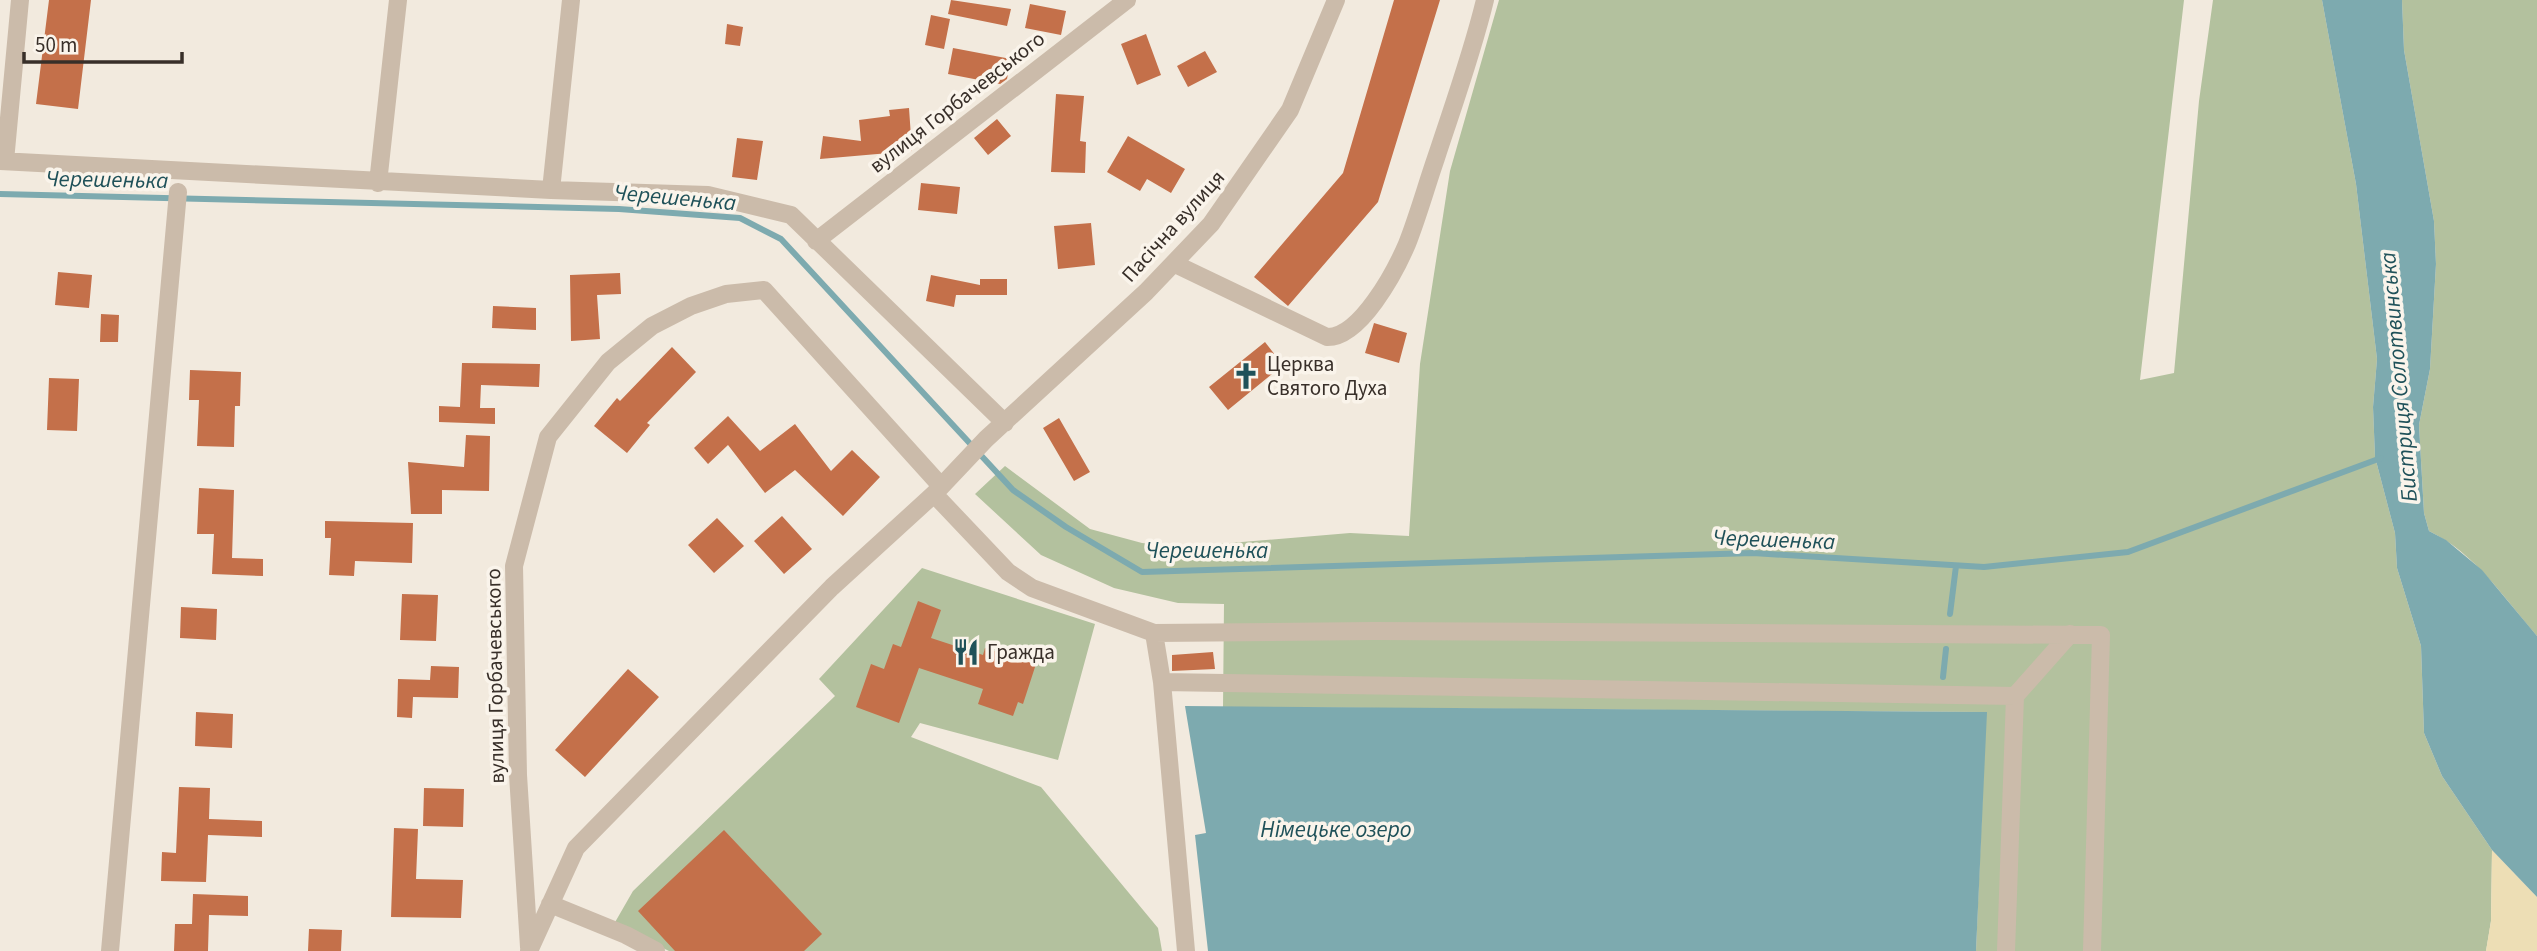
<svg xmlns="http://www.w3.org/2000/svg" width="2537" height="951" viewBox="0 0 2537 951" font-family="'Source Sans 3',sans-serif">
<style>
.green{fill:#b3c19e}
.sand{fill:#eddeb5}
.water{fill:#7daaaf}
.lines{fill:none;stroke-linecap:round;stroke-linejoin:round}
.stream{stroke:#7daaaf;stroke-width:6}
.building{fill:#c4704a}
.minor{stroke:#cbbbaa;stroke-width:18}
.labels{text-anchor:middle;stroke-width:7;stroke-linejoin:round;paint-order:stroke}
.street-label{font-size:21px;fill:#382f29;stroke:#faf4eb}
.poi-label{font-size:21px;fill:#382f29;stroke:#faf4eb;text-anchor:start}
.water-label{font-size:23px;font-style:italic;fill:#1f5159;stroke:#faf4eb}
</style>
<rect width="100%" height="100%" fill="#f2eade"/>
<path class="green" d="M1499 0H2184L2140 380 2174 373 2199 101 2213 0H2322L2356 184 2377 359 2373 407 2375 457 2395 533 2397 568 2421 646 2424 733 2442 776 2492 850 2491 921 2486 951H1976L1986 712 1223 707 1224 604 1178 603 1114 588 1041 555 975 494 1005 466 1090 529 1142 543 1181 547 1350 533 1409 536 1420 364 1450 171Z
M2402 0H2537V636C2504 598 2475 553 2429 531L2424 513 2419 425 2430 369 2436 264 2434 221 2404 50Z
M922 568 1095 624 1058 760 920 723 911 737 1041 787 1158 928 1162 951H669L614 924 633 891 835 696 819 679Z"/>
<path class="sand" d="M2492 850 2537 897V951H2486L2491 921Z"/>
<path class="water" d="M2322 0H2402L2404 50 2434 221 2436 264 2430 369 2419 425 2424 513 2429 531 2446 540 2482 570 2537 636V897L2492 850 2442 776 2424 733 2421 646 2397 568 2395 533 2375 457 2373 407 2377 359 2356 184Z
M1185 706 1987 712 1976 951H1208L1195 835 1206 833Z"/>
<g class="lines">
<path class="stream" d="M0 194 619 209 740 218 781 239 1013 490 1066 527 1142 572 1753 553 1984 567 2128 552 2381 458
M1950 614 1956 566
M1943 677 1946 649"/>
</g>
<path class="building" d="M49 0H91L78 109 36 104Z
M951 0 1011 9 1007 26 948 14Z
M1394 0H1440L1378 202 1288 306 1254 277 1343 173Z
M1030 4 1066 11 1061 35 1025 28Z
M931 15 950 19 944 49 925 45Z
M727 24 743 27 740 46 725 44Z
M1146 34 1161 75 1137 85 1121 44Z
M953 48 1011 59 1007 79 1000 84 948 74Z
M1205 51 1217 72 1188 87 1177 66Z
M1056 94 1084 96 1080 141 1086 142 1085 173 1051 172Z
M909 108 912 151 820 159 823 136 861 141 859 120 890 116 889 110Z
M997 119 1011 136 988 155 974 138Z
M1128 136 1185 169 1171 193 1147 179 1140 191 1107 172Z
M737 138 763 141 757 180 732 177Z
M921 183 960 187 957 214 918 210Z
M1091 223 1095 265 1058 269 1054 226Z
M58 272 92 275 89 308 55 305Z
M620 273 621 294 597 295 600 339 571 341 570 275Z
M931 275 980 285V279H1007V295H956L954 307 926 301Z
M493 306 536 308V330L492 328Z
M101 314 119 315 118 342H100Z
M1374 323 1407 333 1399 363 1365 353Z
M1265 342 1283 365 1228 410 1209 387Z
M672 347 696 372 647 423 650 425 627 453 594 426 617 398 620 401Z
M462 363 540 364 539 387 481 385 480 408H495V424L439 422V406L460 407Z
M190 370 241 372 240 406H235L234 447 197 446 199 400H189Z
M49 378 79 379 77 431 47 430Z
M728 416 760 451 795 424 831 471 852 450 880 477 843 516 795 470 765 493 728 445 708 464 694 448Z
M1059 418 1090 472 1074 481 1043 428Z
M466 435 490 436 489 491 442 490V514H411L408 462 464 467Z
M199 488 234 490 232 558 263 559V576L212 574 214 534H197Z
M782 516 812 549 784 574 754 541Z
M717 518 744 546 714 573 688 545Z
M325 521 413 523 412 563 355 561 354 576 329 575 331 538H325Z
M402 594 438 595 436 641 400 640Z
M918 601 941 610 931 638 983 655 985 648 1036 664 1023 704 1018 702 1013 716 978 704 983 689 919 668 899 723 856 707 871 664 884 669 893 644 901 647Z
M181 607 217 609 216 640 180 638Z
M1213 652 1215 669 1172 671V655Z
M431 666 459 667 458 698 413 697 412 718 397 717 398 679 430 680Z
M628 669 659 697 585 777 555 750Z
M196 712 233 714 232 748 195 746Z
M179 787 210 788 209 819 262 821V837L208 835 206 882 161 881 162 852 176 853Z
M424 788 464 789 463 827 423 826Z
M394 828 418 829 416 879 463 880 461 918 391 917Z
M724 830 822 934 804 951H675L638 911Z
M193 894 248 896V916L209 915 208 951H174L175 924H192Z
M309 929 342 930 341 951H308Z"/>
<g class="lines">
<path class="minor" d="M0 161 551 190 571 0
M5 161 20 0
M378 183 398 0
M551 190 708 195 791 215 1005 423
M816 241 1127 0
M1175 264 1327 337C1360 338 1395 272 1407 244 1418 216 1426 187 1436 158 1453 106 1472 54 1485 0
M934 494 1008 572 1032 588 1154 633
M1162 682 2015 696
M550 904 626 935 656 951
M529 947 518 775 514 566 548 437 608 362 652 326 691 306 726 294 764 290 941 486
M110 951 178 192
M529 951 576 848 832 587 934 494 986 439 1146 292 1211 224 1290 110 1336 0
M1186 951 1162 682 1154 633 1374 631 2101 635 2092 951
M2006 951 2015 696 2070 634"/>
</g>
<defs>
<symbol id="church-bare" viewBox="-9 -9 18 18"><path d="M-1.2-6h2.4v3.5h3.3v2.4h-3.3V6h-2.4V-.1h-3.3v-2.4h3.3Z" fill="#1f5159" stroke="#faf4eb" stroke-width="2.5" paint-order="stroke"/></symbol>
<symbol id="restaurant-bare" viewBox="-9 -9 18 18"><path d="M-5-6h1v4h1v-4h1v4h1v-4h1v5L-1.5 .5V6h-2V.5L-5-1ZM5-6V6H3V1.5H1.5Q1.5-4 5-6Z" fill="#1f5159" stroke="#faf4eb" stroke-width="2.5" paint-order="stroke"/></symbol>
</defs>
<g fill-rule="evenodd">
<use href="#church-bare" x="1227" y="357" width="38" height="38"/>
<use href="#restaurant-bare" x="947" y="633" width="38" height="38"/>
</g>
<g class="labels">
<g class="street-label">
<text transform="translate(957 102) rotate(-38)" y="7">вулиця Горбачевського</text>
<text transform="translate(1173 226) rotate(-48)" y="7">Пасічна вулиця</text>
<text transform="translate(495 676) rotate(-91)" y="7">вулиця Горбачевського</text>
</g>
<g class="poi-label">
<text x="1267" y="371">Церква<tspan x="1267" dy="24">Святого Духа</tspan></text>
<text x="987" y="659">Гражда</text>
</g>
<g class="water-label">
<text transform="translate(107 179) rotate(1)" y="8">Черешенька</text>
<text transform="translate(675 197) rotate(5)" y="8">Черешенька</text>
<text transform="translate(2398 377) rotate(-95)" y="8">Бистриця Солотвинська</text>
<text transform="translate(1774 539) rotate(2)" y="8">Черешенька</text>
<text x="1207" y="558">Черешенька</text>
<text x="1336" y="837">Німецьке озеро</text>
</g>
</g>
<path d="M24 52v10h158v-10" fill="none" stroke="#382f29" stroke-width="3.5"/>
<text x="35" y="52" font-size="21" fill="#382f29" stroke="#faf4eb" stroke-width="5" paint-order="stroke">50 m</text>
</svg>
